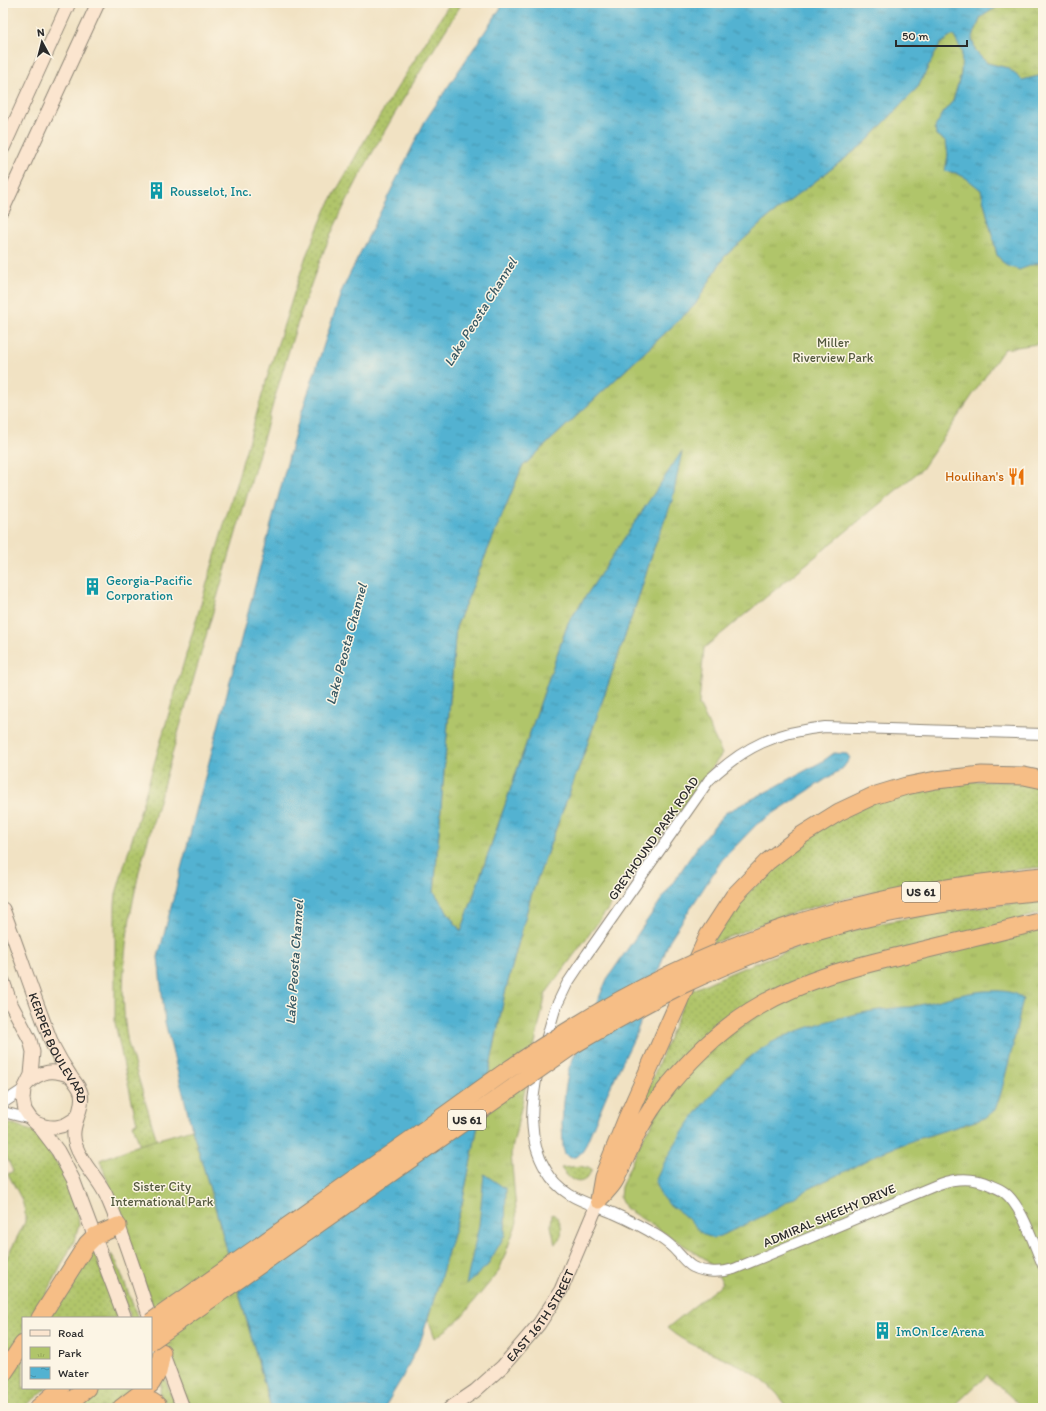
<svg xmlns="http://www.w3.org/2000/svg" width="1046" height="1411" viewBox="0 0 1046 1411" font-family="Itim,sans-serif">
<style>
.grass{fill:url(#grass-dots);stroke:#6e784a}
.wetland{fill:url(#wetland-marsh);stroke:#6e784a}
.park{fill:url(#park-tufts);stroke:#6e784a}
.water{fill:url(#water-ripples);stroke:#3e6e7e}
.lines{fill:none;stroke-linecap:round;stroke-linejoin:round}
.street-casing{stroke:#8e8677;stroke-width:12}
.secondary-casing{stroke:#8e8677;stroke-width:15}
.highway-casing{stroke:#8e8677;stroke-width:19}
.street{stroke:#fff;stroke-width:10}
.secondary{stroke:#fbe5cf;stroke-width:13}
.highway{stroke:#f6be86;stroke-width:17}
.rail{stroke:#2b2b2b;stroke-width:3}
.highway-bridge-casing{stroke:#8e8677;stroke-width:19;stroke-linecap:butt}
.highway-bridge{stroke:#f6be86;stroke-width:17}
.labels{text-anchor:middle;stroke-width:3;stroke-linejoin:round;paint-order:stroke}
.shield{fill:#fcf5e5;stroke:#6a6863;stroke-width:1}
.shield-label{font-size:12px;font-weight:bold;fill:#2b2b2b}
.culture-label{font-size:13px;fill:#0d838f;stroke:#fcf5e5;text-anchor:start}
.park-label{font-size:13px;fill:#53593e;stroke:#fcf5e5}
.food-label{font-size:13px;fill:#c56008;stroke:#fcf5e5;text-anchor:end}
.street-label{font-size:13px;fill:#2b2b2b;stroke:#fcf5e5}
.water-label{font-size:14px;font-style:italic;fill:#395a65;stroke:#fcf5e5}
</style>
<defs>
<pattern id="grass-dots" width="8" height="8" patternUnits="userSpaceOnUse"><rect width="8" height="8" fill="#b0c56a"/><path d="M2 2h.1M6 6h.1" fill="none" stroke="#98a95c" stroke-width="1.8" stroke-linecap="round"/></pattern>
<pattern id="wetland-marsh" width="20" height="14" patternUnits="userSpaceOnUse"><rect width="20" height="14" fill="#b0c56a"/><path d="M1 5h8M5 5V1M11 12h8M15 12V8" fill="none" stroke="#98a95c"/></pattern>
<pattern id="park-tufts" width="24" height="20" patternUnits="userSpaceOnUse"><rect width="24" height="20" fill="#b0c56a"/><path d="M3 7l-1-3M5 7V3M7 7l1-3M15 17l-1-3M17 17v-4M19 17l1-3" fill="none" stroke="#98a95c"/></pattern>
<pattern id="water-ripples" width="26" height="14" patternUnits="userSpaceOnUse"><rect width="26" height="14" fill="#52b2d1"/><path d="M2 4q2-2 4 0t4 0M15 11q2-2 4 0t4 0" fill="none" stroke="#4491aa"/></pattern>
</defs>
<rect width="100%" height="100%" fill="#fcf5e5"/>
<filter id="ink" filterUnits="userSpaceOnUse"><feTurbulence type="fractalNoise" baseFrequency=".025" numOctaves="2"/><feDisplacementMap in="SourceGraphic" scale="8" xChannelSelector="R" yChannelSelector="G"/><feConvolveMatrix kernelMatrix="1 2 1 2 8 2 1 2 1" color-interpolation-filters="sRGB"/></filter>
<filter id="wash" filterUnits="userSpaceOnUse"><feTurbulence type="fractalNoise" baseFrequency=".012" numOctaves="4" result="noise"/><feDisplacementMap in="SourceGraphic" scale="16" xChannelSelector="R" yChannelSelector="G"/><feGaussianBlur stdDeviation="0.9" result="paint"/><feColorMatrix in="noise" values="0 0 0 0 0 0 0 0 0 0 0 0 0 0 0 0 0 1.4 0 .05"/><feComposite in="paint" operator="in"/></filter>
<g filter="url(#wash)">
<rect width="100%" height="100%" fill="#f1e2c3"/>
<path class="grass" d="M450 3H462C416 79 367 154 331 234 295 317 273 406 248 492 211 617 175 743 140 868 127 925 117 985 128 1043L170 1185 143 1156 133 1124 137 1123 124 1066 115 1023V905L116 894 270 368 306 256 326 209 366 138Z
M970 781 1018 782 1043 786V867C960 875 879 887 799 911 769 920 740 933 711 944L733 908 794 846 843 816 885 797Z
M1043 900V913L1001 923 630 1133 688 992C745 966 804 942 865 927 923 913 984 907 1043 900Z
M3 1124H14L34 1132 64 1173 78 1212 79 1225 74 1241 46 1295 32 1318H23V1333L3 1363V1265L25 1222C27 1203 16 1190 8 1174L13 1171 5 1154H3Z
M580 1166 592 1169C584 1189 571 1183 561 1168Z
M552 1214C563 1218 565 1238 555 1244L551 1226Z
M92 1252 95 1255 118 1318H49L88 1255Z
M111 1254 117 1263 138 1318H130L112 1264Z
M23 1358V1388H47L23 1408H3V1388Z
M163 1377 165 1378 176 1408H164C159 1396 160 1391 161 1378Z
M101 1388H134L109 1408H76Z"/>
<path class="wetland" d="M1003 3H1043V75L1022 80 1008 68 987 63 976 52 972 39 981 17Z"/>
<path class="park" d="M954 34 962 51 961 74 953 101 945 110 936 135 946 141 948 155 946 171 956 173 967 178 981 190 997 255 1005 265 1037 264 1043 261V343L1004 349 922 469 704 648 699 704 722 754 546 993 511 1154 517 1222 499 1271 457 1322 435 1338 428 1318 462 1204 505 993 531 896 586 748 641 590 682 453 568 623 461 932 434 892 456 627 522 467 695 305 724 257 765 220 865 143 918 87 940 44Z
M1043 927V1408H1023L987 1375 952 1408H788C774 1386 750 1369 726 1359 705 1349 685 1344 667 1328L723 1283 707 1260 625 1208 620 1198 621 1187 641 1141 670 1094 690 1072 727 1038 765 1011 809 988Z
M192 1129 212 1196 271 1408H189L100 1160 139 1145Z"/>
<path class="water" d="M504 3H1003L981 17 972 39 976 52 987 63 1008 68 1022 80 1043 75V261L1019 270 1005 265 997 255 981 190 966 178 956 173 945 171 948 155 946 141 936 135 935 127 945 110 953 101 961 74 962 51 953 35 940 44 918 87 865 143 765 220 724 257 695 305 522 467 456 627 434 892 461 932 568 623 682 451 672 501 654 548 641 590 586 748 531 896 505 993 462 1204 439 1283 421 1340 402 1378 386 1405 387 1408H271L212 1196 192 1129 165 1022 158 957 296 429 342 290 425 121Z
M834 753 847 754 850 758 843 768 757 824 722 860 669 941 636 1034 608 1092 583 1151 578 1156 571 1158 565 1154 563 1148 562 1122 565 1091 569 1068 607 979 700 843 725 813 768 791 823 761Z
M984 991C998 991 1011 989 1023 999L1012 1049 1001 1093 995 1110 985 1118 914 1140 878 1154 848 1170 808 1189 765 1215 738 1228 713 1239C698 1233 699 1229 688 1219 672 1204 663 1206 655 1182 677 1131 731 1059 783 1037 818 1022 857 1012 895 1008 900 1007 905 1007 910 1007 927 1004 944 998 960 995 968 993 976 992 984 991Z
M484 1174 506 1189 505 1235 487 1266 466 1285 479 1225Z"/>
</g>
<g filter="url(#ink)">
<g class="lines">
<defs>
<path id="street" d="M544 1047 555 1009 567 984 587 954 709 780C745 746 776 732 825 727L1043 734
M538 1070C531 1104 527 1139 546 1170 562 1198 586 1202 613 1213 629 1220 645 1228 659 1237 665 1241 672 1246 677 1252 682 1257 687 1264 693 1267 705 1273 721 1273 734 1269L939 1184C956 1178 973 1177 990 1185 994 1187 1000 1189 1004 1192 1023 1207 1033 1243 1043 1265
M3 1103 24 1089
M3 1112 31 1119"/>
<g id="secondary">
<path d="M3 148 69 3"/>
<path d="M3 209 98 3"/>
<path id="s1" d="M3 909C20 954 35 1001 53 1046 58 1056 64 1066 70 1075 73 1081 79 1085 81 1093 85 1111 68 1126 76 1146 82 1164 98 1178 106 1195 124 1234 136 1277 150 1318"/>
<path d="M3 981 11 1004 30 1040 33 1052 31 1075 24 1089 23 1099 25 1110 31 1119 39 1126 58 1151 73 1179 125 1318"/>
<path d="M27 1084C42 1070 53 1069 70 1076"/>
<path d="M36 1123C52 1130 64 1128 77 1117"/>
<path d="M162 1352 183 1408"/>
<path id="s2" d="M450 1408 475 1391 503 1366 539 1324 561 1290 599 1200"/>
</g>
<path id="highway" d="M801 922C818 917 836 911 854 907 915 891 979 882 1043 876
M805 935C823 930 840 925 858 920 919 906 981 897 1043 891
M602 1196C606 1191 612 1186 615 1180 623 1165 629 1149 637 1133 646 1116 657 1100 669 1085 695 1054 724 1026 759 1006 804 980 849 968 899 956 947 944 995 933 1043 921
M599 1200 603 1177 627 1118 708 936 734 896 767 862 802 835 839 812 873 796 906 786 936 780 982 775 1024 776 1043 780
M40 1318 87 1244 95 1236 118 1226
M3 1374 23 1344
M151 1384 158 1372 162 1352
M132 1400C142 1398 150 1398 158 1406
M38 1408 61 1388
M62 1408 87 1388
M121 1408 147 1388"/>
</defs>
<use href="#street" class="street-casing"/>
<use href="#secondary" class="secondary-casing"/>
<use href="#highway" class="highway-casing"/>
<use href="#street" class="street"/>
<use href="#secondary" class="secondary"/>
<use href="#highway" class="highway"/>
<path class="rail" d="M3 423 6 424"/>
<defs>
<path id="highway-bridge" d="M151 1322C238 1261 325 1199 413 1138 465 1101 516 1062 571 1029 643 984 720 948 801 922
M151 1341 575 1044C609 1024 644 1004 680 986 720 967 762 950 805 935"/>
</defs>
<use href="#highway-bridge" class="highway-bridge-casing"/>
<use href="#highway-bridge" class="highway-bridge"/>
</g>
</g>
<defs>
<symbol id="building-bare" viewBox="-9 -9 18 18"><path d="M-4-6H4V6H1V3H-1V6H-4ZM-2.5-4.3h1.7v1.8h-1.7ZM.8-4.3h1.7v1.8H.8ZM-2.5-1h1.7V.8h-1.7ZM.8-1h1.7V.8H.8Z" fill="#0f9aa8" stroke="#fcf5e5" stroke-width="2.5" paint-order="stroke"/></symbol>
<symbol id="restaurant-bare" viewBox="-9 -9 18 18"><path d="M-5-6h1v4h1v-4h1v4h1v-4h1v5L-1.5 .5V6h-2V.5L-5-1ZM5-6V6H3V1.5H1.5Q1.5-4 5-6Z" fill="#e8710a" stroke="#fcf5e5" stroke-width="2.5" paint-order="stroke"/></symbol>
</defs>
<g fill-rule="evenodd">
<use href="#building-bare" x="144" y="178" width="25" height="25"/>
<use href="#restaurant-bare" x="1004" y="464" width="25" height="25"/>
<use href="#building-bare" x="80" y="574" width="25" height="25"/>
<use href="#building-bare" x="870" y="1318" width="25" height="25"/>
</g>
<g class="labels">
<g class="shield">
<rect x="902" y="882" width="38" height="20" rx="3"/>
<rect x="448" y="1110" width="38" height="20" rx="3"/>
</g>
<g class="shield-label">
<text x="921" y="896">US 61</text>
<text x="467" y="1124">US 61</text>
</g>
<g class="culture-label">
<text x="170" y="196">Rousselot, Inc.</text>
<text x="106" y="585">Georgia-Pacific<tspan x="106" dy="15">Corporation</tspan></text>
<text x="896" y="1336">ImOn Ice Arena</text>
</g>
<g class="park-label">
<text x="833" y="347">Miller<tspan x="833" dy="15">Riverview Park</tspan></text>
<text x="162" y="1191">Sister City<tspan x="162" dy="15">International Park</tspan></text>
</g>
<g class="food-label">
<text x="1004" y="481">Houlihan's</text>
</g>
<g class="street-label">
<text transform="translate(653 838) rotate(-55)" y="5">GREYHOUND PARK ROAD</text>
<text dy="5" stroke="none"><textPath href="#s1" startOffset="150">KERPER BOULEVARD</textPath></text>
<text transform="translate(829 1215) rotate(-23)" y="5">ADMIRAL SHEEHY DRIVE</text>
<text dy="5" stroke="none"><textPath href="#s2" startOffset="131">EAST 16TH STREET</textPath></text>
</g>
<g class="water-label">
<text transform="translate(480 312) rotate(-58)" y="5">Lake Peosta Channel</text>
<text transform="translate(346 644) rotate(-75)" y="5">Lake Peosta Channel</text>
<text transform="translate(294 962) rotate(-86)" y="5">Lake Peosta Channel</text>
</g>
</g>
<rect width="1046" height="1411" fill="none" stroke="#fcf5e5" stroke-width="16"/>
<rect x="22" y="1317" width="130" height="72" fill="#fcf5e5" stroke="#a8a49b"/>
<rect x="30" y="1330" width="20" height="6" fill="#fbe5cf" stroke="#a8a49b"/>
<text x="58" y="1337" font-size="12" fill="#2b2b2b">Road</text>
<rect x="30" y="1347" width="20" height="12" fill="url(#park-tufts)" stroke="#a8a49b"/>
<text x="58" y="1357" font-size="12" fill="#2b2b2b">Park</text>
<rect x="30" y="1367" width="20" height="12" fill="url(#water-ripples)" stroke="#a8a49b"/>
<text x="58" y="1377" font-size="12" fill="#2b2b2b">Water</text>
<g transform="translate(42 42) rotate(353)" stroke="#fcf5e5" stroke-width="3" paint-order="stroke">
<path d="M0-3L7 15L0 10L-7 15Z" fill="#2b2b2b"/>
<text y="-6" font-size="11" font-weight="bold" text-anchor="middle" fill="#2b2b2b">N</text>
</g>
<path d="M896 40v6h71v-6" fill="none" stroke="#2b2b2b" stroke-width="2"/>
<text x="902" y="40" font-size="12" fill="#2b2b2b" stroke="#fcf5e5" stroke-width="3" paint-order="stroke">50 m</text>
</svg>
